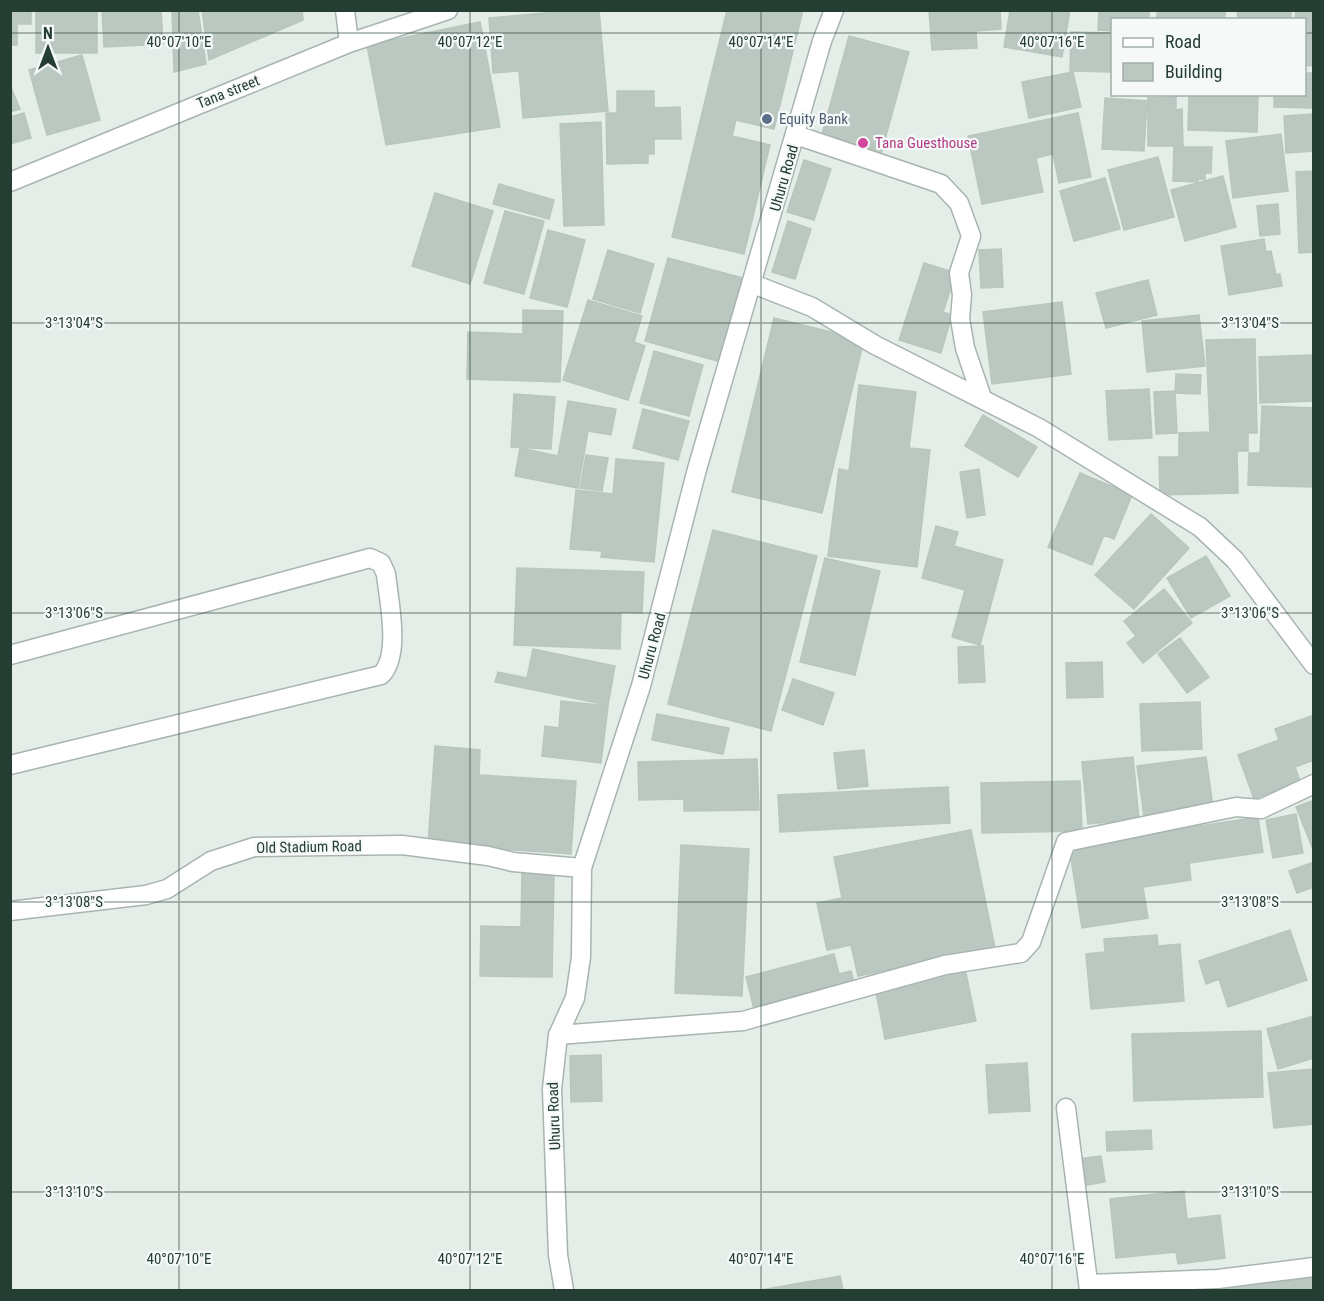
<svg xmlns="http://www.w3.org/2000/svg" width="1324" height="1301" viewBox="0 0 1324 1301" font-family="'Roboto Condensed',sans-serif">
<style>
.building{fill:#bac8c1;stroke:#b7c6be;stroke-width:1.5}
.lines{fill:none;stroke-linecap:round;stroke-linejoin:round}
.minor-casing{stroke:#a8b5ae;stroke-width:21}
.minor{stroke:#fff;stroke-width:18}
.ticks{fill:none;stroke:#253e34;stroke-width:1.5;stroke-opacity:0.45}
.service-dot{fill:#5c6f8a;stroke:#f5f9f7;stroke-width:2}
.hotel-dot{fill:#d1479c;stroke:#f5f9f7;stroke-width:2}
.labels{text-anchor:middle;stroke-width:4.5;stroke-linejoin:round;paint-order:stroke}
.street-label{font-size:15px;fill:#253e34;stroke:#f5f9f7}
.service-label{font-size:15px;fill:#4e5e75;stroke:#f5f9f7;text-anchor:start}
.hotel-label{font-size:15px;fill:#b23c85;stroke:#f5f9f7;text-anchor:start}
.ticks-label{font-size:15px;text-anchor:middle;fill:#253e34;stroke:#f5f9f7;stroke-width:4.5;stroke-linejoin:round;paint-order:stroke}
</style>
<rect width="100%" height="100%" fill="#e5ede8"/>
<path class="building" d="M10 10H31V24H17V45H10Z
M36 10H97V53H36Z
M102 10H161L163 44 104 47Z
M172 10H198L206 64 174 72Z
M202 10H302L303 20 209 60Z
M579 10H599L608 111 523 118 519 71 493 73 489 18Z
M727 10H803L774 129 736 120 732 136 770 145 744 254 672 237Z
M929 10H1000L1001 29 976 31 977 48 932 50Z
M1010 10H1070L1062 57 1004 47Z
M1099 10H1149V20H1112V31L1098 30Z
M1158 10H1226L1224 20H1156Z
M1237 10H1291V20H1238Z
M1296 10H1314V66L1304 65V20H1295Z
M480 22 500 127 386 145 367 45Z
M1071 32 1112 33V72L1070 71Z
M849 36 909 52 881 154 821 138Z
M82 55 100 120 47 135 29 70Z
M1073 72 1081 107 1029 118 1022 82Z
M1304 73H1314V108L1274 107V94H1304Z
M10 85 20 109 10 112Z
M617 91H654V108L680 107 681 139H654V154H648V163L607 164 606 113H617Z
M1189 94H1258L1257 132 1188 130Z
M1176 97V110L1182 109 1183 146H1148V98Z
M1105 98 1147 101 1144 151 1102 149Z
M24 113 31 138 10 144V117Z
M1078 113 1091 177 1059 183 1053 154 1036 158 1043 192 982 204 968 136Z
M1314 114V151L1286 153 1284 116Z
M601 122 604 225 564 226 560 124Z
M1281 134 1288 191 1233 198 1226 141Z
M1174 147H1212L1211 173H1205V179H1198V182L1173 181Z
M1158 157 1174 217 1124 230 1108 170Z
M804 160 831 169 814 220 787 212Z
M1314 171V252L1299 253 1296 172Z
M1223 176 1236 227 1185 241 1171 190Z
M1105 178 1120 229 1074 241 1060 191Z
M499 184 554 200 549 219 493 204Z
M435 193 493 211 470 284 412 266Z
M1278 204 1280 234 1260 236 1257 206Z
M505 211 544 221 524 294 484 283Z
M788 221 811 229 795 279 772 272Z
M548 230 585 240 567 307 530 298Z
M1264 239 1266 252 1271 251 1276 275 1280 274 1282 286 1229 295 1221 246Z
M1001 249 1003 287 981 288 979 250Z
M608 250 654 264 640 313 593 299Z
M668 258 743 278 721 362 645 341Z
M924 263 956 273 943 312 952 315 941 353 899 340Z
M1148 280 1157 315 1106 328 1096 293Z
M588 300 642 316 634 342 645 346 628 400 563 380Z
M1062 302 1071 374 992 384 983 312Z
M523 310 563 311 560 382 467 379 468 332 523 334Z
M1199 315 1205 366 1147 372 1142 321Z
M774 318 864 340 822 513 732 492Z
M1255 339 1257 433H1248V451H1237L1238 493 1160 495 1159 457H1179V433L1210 432 1206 340Z
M654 351 703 365 689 416 640 403Z
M1314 355V401L1260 403 1259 357Z
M1176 374 1201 375 1200 394 1175 393Z
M859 385 916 392 909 448 930 450 917 567 828 556 839 469 849 471Z
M1149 389 1152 438 1109 440 1106 391Z
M1175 391 1177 433 1156 434 1154 392Z
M514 394 555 397 551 449 511 447Z
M568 401 616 409 611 435 588 431 578 488 515 476 520 448 558 456Z
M1262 406 1314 408V487L1248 485 1249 453H1260Z
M643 409 689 421 678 460 633 448Z
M983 415 1037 447 1018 477 965 446Z
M586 455 608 458 602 491 580 488Z
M616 459 664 463 654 562 601 557 602 551 570 549 576 490 613 494Z
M979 469 985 515 967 518 960 472Z
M1080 473 1132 495 1114 539 1104 535 1092 565 1048 547Z
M1151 514 1189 548 1134 609 1095 575Z
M936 526 958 532 954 546 1003 560 980 645 952 637 965 590 922 578Z
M713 530 817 556 771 731 668 704Z
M1206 556 1230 596 1191 618 1167 578Z
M825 558 880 571 855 675 800 662Z
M517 568 644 572 642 613 621 612 620 649 514 645Z
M1164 589 1192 623 1143 663 1127 643 1136 636 1124 621Z
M1180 638 1209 677 1187 693 1158 654Z
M983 646 985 682 959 683 958 647Z
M533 649 615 666 608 705 495 682 498 672 527 678Z
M1102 662 1103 697 1067 698 1066 663Z
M793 679 834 693 823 725 782 710Z
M561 701 608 706 601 763 542 756 545 726 559 728Z
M1200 702 1202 749 1142 751 1140 704Z
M657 714 729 728 723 754 652 740Z
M1314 715V760L1295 767 1300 781 1254 799 1238 755 1279 740 1275 729Z
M435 746 480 750 479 775 576 781 571 854 428 844Z
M864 750 868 786 838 789 834 753Z
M1133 757 1139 819 1088 824 1082 762Z
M1206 757 1213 807 1144 816 1137 766Z
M757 759 759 810 684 811V799L639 800 638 762Z
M1080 781 1082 831 982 833 981 783Z
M948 787 950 823 780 832 778 795Z
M1314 800V852L1296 807Z
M1296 814 1303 853 1273 858 1266 820Z
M1258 817 1263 852 1189 863 1191 880 1143 887 1148 918 1082 928 1069 846Z
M971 830 995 948 858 976 851 945 827 950 817 903 842 898 834 857Z
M681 845 749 849 742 996 675 993Z
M1314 862V887L1297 893 1289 871Z
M522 872 554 873 552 977 480 976 481 926 521 927Z
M1290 930 1307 980 1228 1007 1219 979 1206 984 1199 961Z
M1157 935 1158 946 1180 944 1184 1001 1091 1009 1086 954 1105 952 1104 939Z
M834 954 839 974 851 971 855 988 755 1013 746 977Z
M965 969 976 1021 885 1039 875 987Z
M1314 1016V1058L1278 1069 1267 1029Z
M1261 1031 1263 1097 1134 1101 1132 1034Z
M601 1055 602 1101 571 1102 570 1056Z
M1027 1063 1030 1111 989 1113 986 1065Z
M1314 1069V1124L1274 1128 1268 1073Z
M1151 1130 1152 1149 1107 1151 1106 1132Z
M1101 1156 1105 1182 1082 1186 1078 1159Z
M1184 1191 1187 1219 1220 1215 1225 1258 1178 1264 1176 1252 1116 1258 1110 1199Z
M840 1276 843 1290H761Z
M1314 1276V1290H1183Z"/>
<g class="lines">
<defs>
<path id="minor" d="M345 10 349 43
M796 135 941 184 959 203 971 236 959 273 962 295 960 319 965 348 982 398
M10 182 349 43 448 10
M753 284 812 307 875 345 1039 428 1200 527 1235 560 1314 665
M10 655 370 558 381 563 386 574C389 602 401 655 381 675L10 765
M10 911 146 895 167 889 211 861 254 847 402 845 488 856 513 862 582 868
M558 1035 743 1021 945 965 1021 953 1031 942 1066 842 1236 807 1261 809 1314 784
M1066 1108 1089 1290
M1089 1284 1218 1279 1314 1267
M564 1290 558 1255 552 1089 558 1035 575 998 581 957 582 868 641 686 697 469 822 41 834 10"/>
</defs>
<use href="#minor" class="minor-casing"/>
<use href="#minor" class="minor"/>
</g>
<path class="ticks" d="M179 10V1290M470 10V1290M761 10V1290M1052 10V1290M10 33H1112M1304 33H1314M10 323H1314M10 613H1314M10 902H1314M10 1192H1314"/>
<circle class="service-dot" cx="767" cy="119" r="6"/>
<circle class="hotel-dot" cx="863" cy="143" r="6"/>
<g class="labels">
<g class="street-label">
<text transform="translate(228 92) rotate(-22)" y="5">Tana street</text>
<text transform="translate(784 178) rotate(-74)" y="5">Uhuru Road</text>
<text transform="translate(652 646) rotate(-75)" y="5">Uhuru Road</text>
<text transform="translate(309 847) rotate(-1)" y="5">Old Stadium Road</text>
<text transform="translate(554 1116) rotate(-92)" y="5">Uhuru Road</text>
</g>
<g class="service-label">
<text x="779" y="124">Equity Bank</text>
</g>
<g class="hotel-label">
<text x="875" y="148">Tana Guesthouse</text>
</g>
</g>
<g class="ticks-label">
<text x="179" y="47">40°07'10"E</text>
<text x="470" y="47">40°07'12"E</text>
<text x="761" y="47">40°07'14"E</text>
<text x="1052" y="47">40°07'16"E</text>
<text x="74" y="328">3°13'04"S</text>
<text x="1250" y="328">3°13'04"S</text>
<text x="74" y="618">3°13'06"S</text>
<text x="1250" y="618">3°13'06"S</text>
<text x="74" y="907">3°13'08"S</text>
<text x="1250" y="907">3°13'08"S</text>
<text x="74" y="1197">3°13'10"S</text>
<text x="1250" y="1197">3°13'10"S</text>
<text x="179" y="1264">40°07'10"E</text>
<text x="470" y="1264">40°07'12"E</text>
<text x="761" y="1264">40°07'14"E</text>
<text x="1052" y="1264">40°07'16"E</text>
</g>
<rect width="1324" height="1301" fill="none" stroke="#253e34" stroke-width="24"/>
<rect x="1111" y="18" width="195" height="78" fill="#f5f9f7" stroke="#a2aea9" stroke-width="1.5"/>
<rect x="1123" y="38" width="30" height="9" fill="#ffffff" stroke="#a2aea9" stroke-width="1.5"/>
<text x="1165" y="48" font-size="18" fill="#253e34">Road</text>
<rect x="1123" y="63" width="30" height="18" fill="#bac8c1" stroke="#a2aea9" stroke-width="1.5"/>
<text x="1165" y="78" font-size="18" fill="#253e34">Building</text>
<g transform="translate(48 48)" stroke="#f5f9f7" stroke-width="4.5" paint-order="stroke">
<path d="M0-4.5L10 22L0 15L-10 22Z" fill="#253e34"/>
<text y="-9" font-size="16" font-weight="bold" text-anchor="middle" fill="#253e34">N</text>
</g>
</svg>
